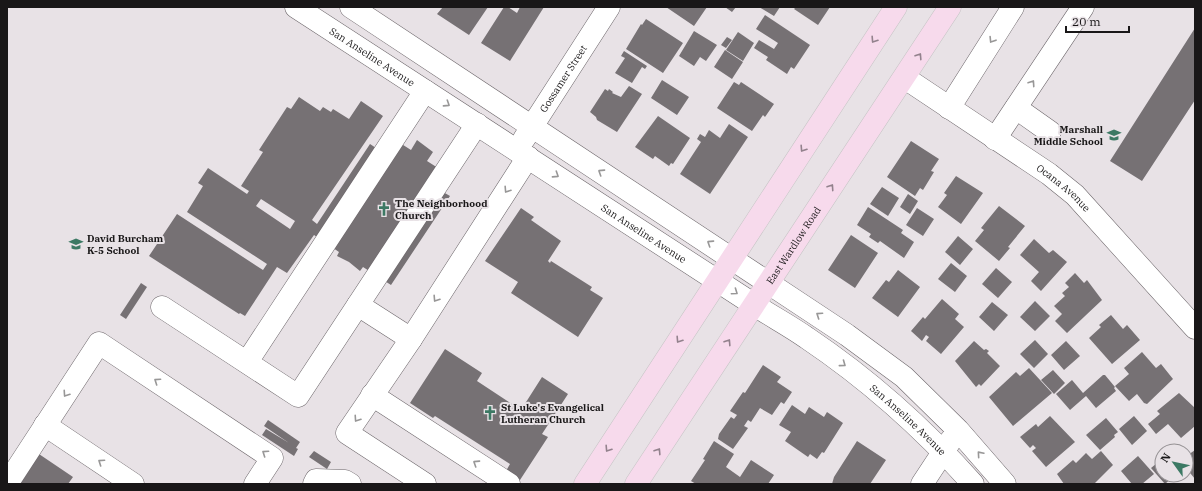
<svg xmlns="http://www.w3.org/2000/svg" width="1202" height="491" viewBox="0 0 1202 491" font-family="'IBM Plex Serif',serif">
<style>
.building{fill:#767174;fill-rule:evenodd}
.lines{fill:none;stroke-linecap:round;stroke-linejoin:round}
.minor-casing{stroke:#6c666a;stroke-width:23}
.major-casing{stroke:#c3c3c3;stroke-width:23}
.minor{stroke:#fff;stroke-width:22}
.major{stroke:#f7daec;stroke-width:22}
.oneway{stroke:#93828d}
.oneway2{stroke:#989797}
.labels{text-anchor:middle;stroke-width:4;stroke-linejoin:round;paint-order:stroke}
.street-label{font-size:10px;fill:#191718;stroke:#e8e2e6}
.poi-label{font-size:10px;font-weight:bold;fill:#191718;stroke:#e8e2e6;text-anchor:start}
</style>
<rect width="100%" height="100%" fill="#e8e2e6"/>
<path class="building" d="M443 7H488L469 35 437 14Z
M504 7H508L517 13 520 7H544L510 61 481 43Z
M666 7H707L694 26Z
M725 7H736L732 12Z
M759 7H780L774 16Z
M796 7H830L818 25 794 9Z
M765 15 810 45 794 69 791 67 787 74 766 60 768 57 754 48 759 40 774 49 778 43 756 29Z
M646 19 683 43 663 73 626 49 641 24 642 25Z
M1195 28V100L1142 181 1110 161Z
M694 31 717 45 706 61 700 57 694 66 679 56Z
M738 32 754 43 743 61 726 50Z
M727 37 732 40 726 48 721 45Z
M725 50 743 62 732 79 714 67Z
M624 51 647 66 645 69 642 67 632 83 615 73 625 58 621 56Z
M662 80 689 97 677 115 651 98Z
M734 82 739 85 741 82 774 104 765 117 763 115 752 131 717 108Z
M629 86 642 94 617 132 597 120 596 117 590 112 605 89 608 91 609 89 613 92 612 93 621 97Z
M299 97 320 111 323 107 331 112 333 109 349 119 361 101 383 116 312 220 317 224 370 144 376 148 400 143 411 150 417 140 433 152 427 161 438 168 443 192 450 196 391 285 363 267 360 271 349 262 337 256 339 252 314 235 287 273 277 267 245 316 240 313 239 314 149 256 177 214 263 270 267 264 187 212 203 186 198 183 208 168 247 194 249 191 241 186 263 152 259 150 287 107 291 109ZM261 199 295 221 290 229 256 206Z
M658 116 690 138 673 164 671 163 669 166 655 156 653 159 635 147Z
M729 124 748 137 710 194 680 174 701 142 697 139 700 134 705 137 709 130 720 138Z
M911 141 939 159 931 171 934 172 923 190 920 188 915 196 887 177Z
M956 176 983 193 961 224 938 207 947 195 944 193Z
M882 187 899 198 888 216 870 204Z
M908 194 918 201 910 214 900 207Z
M999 206 1025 226 1008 247 1010 248 999 261 975 241 984 230 981 228Z
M868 207 903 230 901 233 914 242 904 258 880 241 878 243 869 237 871 234 857 225Z
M521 208 534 217 531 220 561 241 548 261 550 263 551 261 592 287 590 290 603 298 578 337 511 293 518 282 485 261Z
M917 208 934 219 923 236 906 225Z
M851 235 878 253 855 288 828 270Z
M958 236 973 249 960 265 945 252Z
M1034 239 1049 253 1053 250 1067 262 1041 291 1031 281 1039 272 1020 255Z
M951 263 967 276 955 292 938 279Z
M996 268 1012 282 998 298 982 284Z
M898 270 920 287 898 317 872 298 886 280 889 282Z
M1075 273 1084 283 1087 280 1102 300 1067 333 1055 321 1062 314 1054 306 1065 296 1062 293 1069 287 1065 283Z
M141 283 147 287 126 319 120 315Z
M942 299 959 314 955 319 964 327 941 354 926 341 929 337 926 335 922 341 911 331 923 317 925 319Z
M1035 301 1050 316 1035 331 1020 317Z
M992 302 1008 315 994 331 979 317Z
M1111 315 1123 329 1127 325 1140 340 1112 364 1089 338 1101 327 1099 325Z
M1035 340 1048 354 1034 368 1020 354Z
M974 341 984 350 986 349 989 351 987 353 1000 366 981 386 979 384 976 387 955 361Z
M1066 341 1080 356 1064 370 1051 355Z
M445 349 482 373 477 381 521 410 542 377 568 394 542 434 548 437 520 480 506 471 510 464 435 416 433 418 410 403Z
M1142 352 1156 368 1161 364 1173 379 1147 404 1144 403 1137 394 1129 401 1115 386 1129 374 1124 368Z
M763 365 781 377 777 382 792 392 784 404 781 402 772 415 760 408 751 422 748 420 744 426 748 428 733 449 718 439 719 434 731 417 734 419 737 415 730 411 743 392 745 393Z
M1029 368 1052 393 1013 426 989 397 1016 372 1020 376Z
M1053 370 1065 383 1054 394 1041 380Z
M1103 375H1105L1115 387 1114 388 1116 391 1096 408 1086 396 1070 410 1056 394 1072 380 1083 393Z
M1179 393 1195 408V426L1181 438 1168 424 1156 434 1148 424 1160 414 1157 411Z
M792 405 805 414 809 407 824 417 827 412 843 423 824 453 822 452 817 459 810 454 808 457 785 441 791 432 779 425Z
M1050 416 1075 442 1046 467 1032 451 1036 448 1033 445 1030 448 1020 437 1036 424 1038 427Z
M1134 416 1147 431 1132 445 1119 429Z
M1106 418 1118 432 1114 435 1115 437 1100 450 1086 435Z
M268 420 300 442 296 448 298 449 294 456 262 435 266 429 289 443 264 426Z
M714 441 734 454 726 467 740 477 751 460 774 475 768 484H696L691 481 705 460 703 459Z
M857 441 886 460 870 484H832L834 477Z
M1195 450V479L1186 468V462L1191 458 1188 455Z
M314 451 331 462 327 469 309 457Z
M1101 451 1113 465 1094 484H1064L1057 474 1073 460 1076 463 1086 453 1092 459Z
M36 452 73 477 68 484H15Z
M1138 456 1154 474 1142 484H1132L1121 471Z
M1162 459V475H1175L1165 484 1151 468Z"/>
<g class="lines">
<defs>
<g id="minor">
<path id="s1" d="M296 7 753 304C771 316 790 326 807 338 868 379 924 429 973 484"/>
<path d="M351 7 847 335 904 377 958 430 1005 484"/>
<path id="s2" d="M905 78 1049 174 1075 195 1195 328"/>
<path d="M949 108 1013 7"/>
<path d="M1016 108 1050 132"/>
<path id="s3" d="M524 139 609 7"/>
<path d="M995 139 1083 7"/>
<path d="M358 305 411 339"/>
<path d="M162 307 298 396 477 124"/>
<path d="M247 362 425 91"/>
<path d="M372 395 509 484"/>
<path d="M45 425 133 484"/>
<path d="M7 484 99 343 272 458 255 484"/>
<path d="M314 484 316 480 345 481 350 484"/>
<path d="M425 484 347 433 411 339 528 157"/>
<path d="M922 484 951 440"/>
</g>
<g id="major">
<path d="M585 484 896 7"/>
<path id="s4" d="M636 484 950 7"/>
</g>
</defs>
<use href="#minor" class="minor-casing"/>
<use href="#major" class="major-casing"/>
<use href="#minor" class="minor"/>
<use href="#major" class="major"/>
</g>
<defs><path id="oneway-chevron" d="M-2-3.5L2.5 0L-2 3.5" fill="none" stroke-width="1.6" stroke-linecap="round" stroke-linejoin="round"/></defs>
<g class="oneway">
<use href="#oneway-chevron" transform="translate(874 40) rotate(123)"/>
<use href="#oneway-chevron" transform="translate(919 56) rotate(-57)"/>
<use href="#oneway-chevron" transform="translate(803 149) rotate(123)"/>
<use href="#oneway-chevron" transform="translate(831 187) rotate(-56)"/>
<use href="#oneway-chevron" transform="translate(679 340) rotate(123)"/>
<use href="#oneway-chevron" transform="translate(728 342) rotate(-57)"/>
<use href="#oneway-chevron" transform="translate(608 449) rotate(123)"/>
<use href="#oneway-chevron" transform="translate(658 451) rotate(-57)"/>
</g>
<g class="oneway2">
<use href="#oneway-chevron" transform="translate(992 40) rotate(122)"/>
<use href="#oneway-chevron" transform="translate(1032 83) rotate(-56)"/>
<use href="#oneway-chevron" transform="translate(447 104) rotate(33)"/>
<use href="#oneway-chevron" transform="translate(601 172) rotate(-147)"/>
<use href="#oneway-chevron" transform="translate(556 175) rotate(33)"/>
<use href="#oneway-chevron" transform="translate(507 190) rotate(123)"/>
<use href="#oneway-chevron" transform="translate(710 243) rotate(-147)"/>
<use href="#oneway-chevron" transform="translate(735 292) rotate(35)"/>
<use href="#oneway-chevron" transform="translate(436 299) rotate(123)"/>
<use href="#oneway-chevron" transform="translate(819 315) rotate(-146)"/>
<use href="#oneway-chevron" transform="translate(843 364) rotate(36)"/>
<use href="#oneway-chevron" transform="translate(157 381) rotate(-146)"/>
<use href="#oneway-chevron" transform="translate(66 394) rotate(124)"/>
<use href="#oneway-chevron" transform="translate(357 419) rotate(124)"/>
<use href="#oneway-chevron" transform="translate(265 453) rotate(-146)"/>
<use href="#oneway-chevron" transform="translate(980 454) rotate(-131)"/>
<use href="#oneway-chevron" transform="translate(101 462) rotate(-146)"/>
<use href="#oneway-chevron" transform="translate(476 463) rotate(-147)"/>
</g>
<defs>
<symbol id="school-bare" viewBox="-9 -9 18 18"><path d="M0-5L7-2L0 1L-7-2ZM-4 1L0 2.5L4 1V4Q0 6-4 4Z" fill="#3c7964" stroke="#e8e2e6" stroke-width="2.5" paint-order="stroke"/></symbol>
<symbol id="church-bare" viewBox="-9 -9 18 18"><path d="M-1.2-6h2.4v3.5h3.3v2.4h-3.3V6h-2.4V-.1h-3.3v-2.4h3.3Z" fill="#3c7964" stroke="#e8e2e6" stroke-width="2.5" paint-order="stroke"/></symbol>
</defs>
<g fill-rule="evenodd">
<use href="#school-bare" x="1104" y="125" width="20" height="20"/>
<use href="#church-bare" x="374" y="199" width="20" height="20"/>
<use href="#school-bare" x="66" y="234" width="20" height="20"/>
<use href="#church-bare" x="480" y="403" width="20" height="20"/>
</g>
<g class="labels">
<g class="street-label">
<text dy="4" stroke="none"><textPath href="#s1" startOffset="91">San Anseline Avenue</textPath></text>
<text dy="4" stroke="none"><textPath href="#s3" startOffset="72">Gossamer Street</textPath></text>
<text dy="4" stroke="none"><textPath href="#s2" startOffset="193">Ocana Avenue</textPath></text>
<text dy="4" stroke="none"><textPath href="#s1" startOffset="415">San Anseline Avenue</textPath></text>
<text dy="4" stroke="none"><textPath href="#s4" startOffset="286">East Wardlow Road</textPath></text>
<text dy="4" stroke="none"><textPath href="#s1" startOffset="739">San Anseline Avenue</textPath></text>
</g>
<g class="poi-label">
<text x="1103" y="133" text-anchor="end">Marshall<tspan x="1103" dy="12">Middle School</tspan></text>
<text x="395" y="207">The Neighborhood<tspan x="395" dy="12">Church</tspan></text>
<text x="87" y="242">David Burcham<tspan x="87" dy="12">K-5 School</tspan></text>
<text x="501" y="411">St Luke's Evangelical<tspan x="501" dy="12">Lutheran Church</tspan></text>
</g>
</g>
<rect width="1202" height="491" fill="none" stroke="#191718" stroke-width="16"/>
<g transform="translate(1174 463) rotate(303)"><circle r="19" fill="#e8e2e6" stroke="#959194"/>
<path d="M0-3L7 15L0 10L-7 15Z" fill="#3c7964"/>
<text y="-6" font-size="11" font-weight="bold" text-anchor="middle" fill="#191718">N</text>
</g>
<path d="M1066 26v6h63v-6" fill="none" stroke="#191718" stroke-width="2"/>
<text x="1072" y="26" font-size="12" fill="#191718" stroke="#e8e2e6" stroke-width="3" paint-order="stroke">20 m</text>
</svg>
